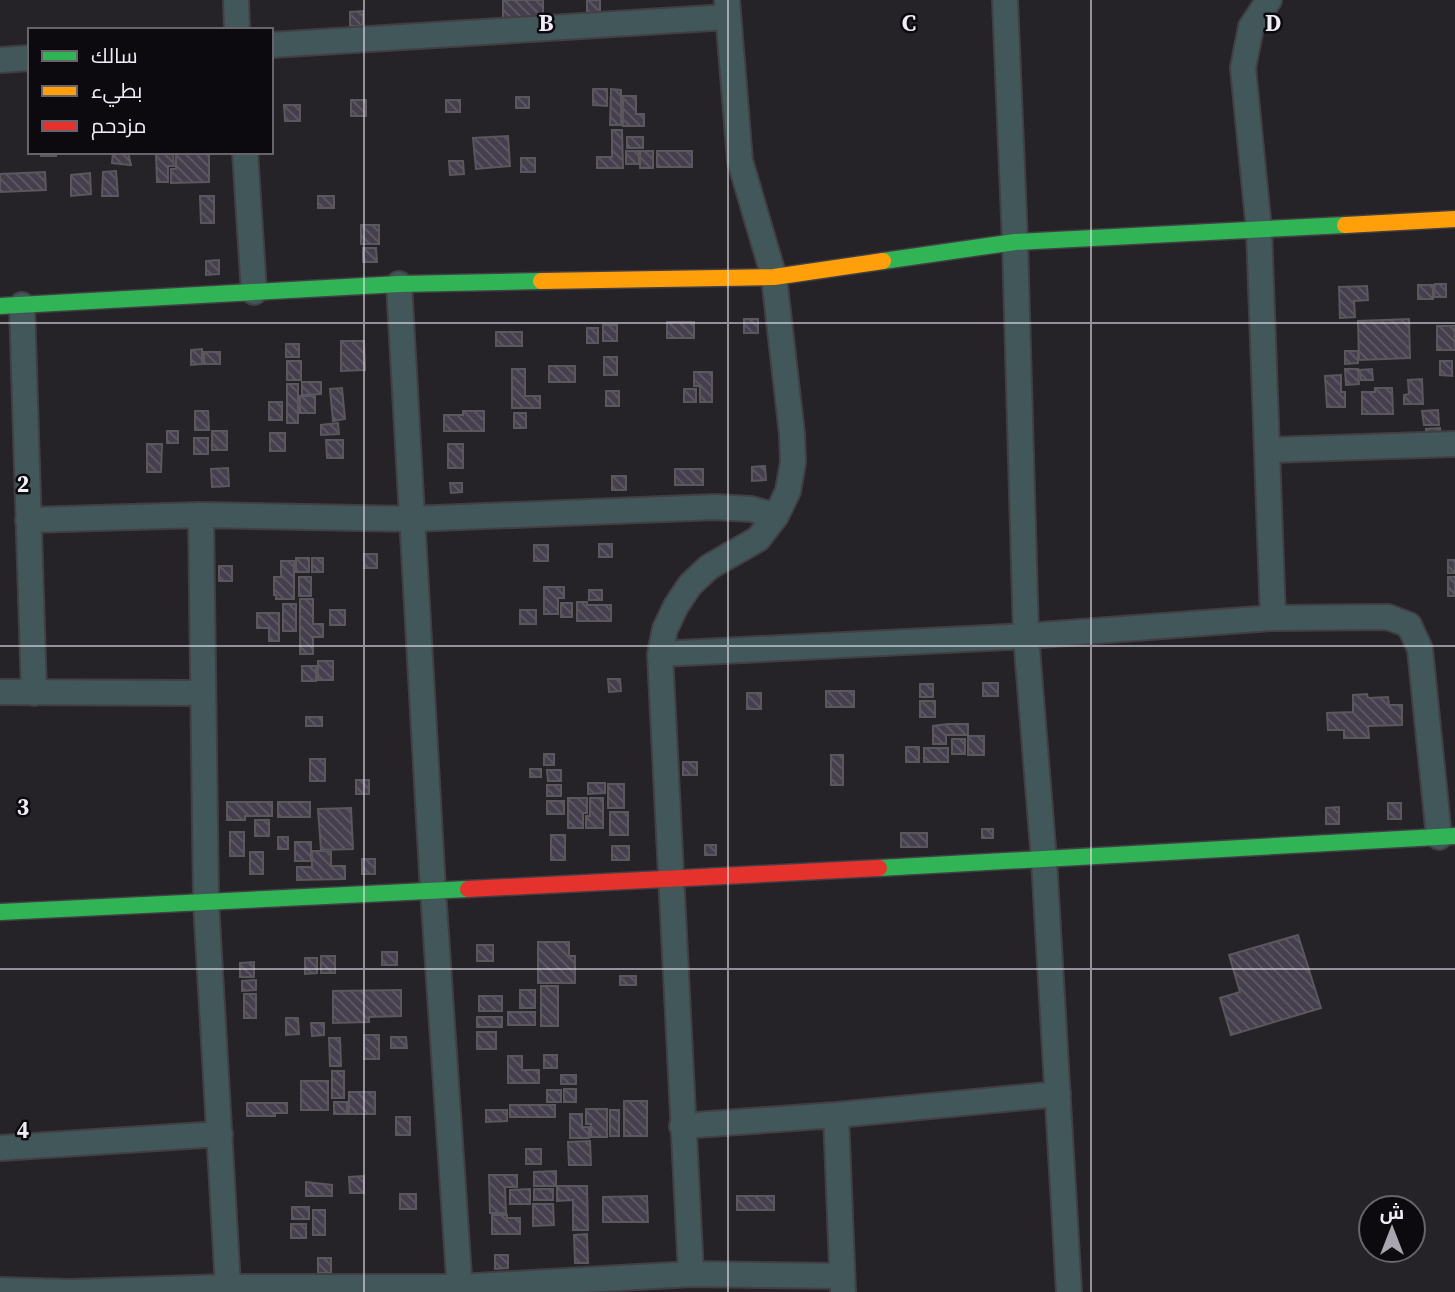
<svg xmlns="http://www.w3.org/2000/svg" width="1455" height="1292" viewBox="0 0 1455 1292" font-family="'Source Serif 4',Cairo,serif">
<style>
.building{fill:url(#building-back-hatch);stroke:#5a575d;stroke-width:2}
.lines{fill:none;stroke-linecap:round;stroke-linejoin:round}
.street-casing{stroke:#423f44;stroke-width:28}
.fast-casing{stroke:#423f44;stroke-width:19}
.slow-casing{stroke:#423f44;stroke-width:19}
.jam-casing{stroke:#423f44;stroke-width:19}
.street{stroke:#42575a;stroke-width:24}
.fast{stroke:#30b455;stroke-width:16}
.slow{stroke:#ff9f0a;stroke-width:16}
.jam{stroke:#e5322d;stroke-width:16}
.grid{fill:none;stroke:#f1edf7;stroke-width:2;stroke-opacity:0.55}
.grid-label{font-size:23px;text-anchor:middle;font-weight:bold;fill:#f1edf7;stroke:#0c090f;stroke-width:5;stroke-linejoin:round;paint-order:stroke}
</style>
<defs>
<pattern id="building-back-hatch" width="6" height="6" patternUnits="userSpaceOnUse" patternTransform="scale(1.75)"><rect width="6" height="6" fill="#453e4c"/><path d="M-1 5l2 2M0 0l6 6M5-1l2 2" fill="none" stroke="#605a67"/></pattern>
</defs>
<rect width="100%" height="100%" fill="#252228"/>
<path class="building" d="M503 0H543V18L503 19Z
M587 0H600V12H587Z
M363 11V26H350V12Z
M593 89H607V106L593 105Z
M611 89 621 90V125H610Z
M623 96H636V114H644V126H623Z
M516 97H529V108H516Z
M351 100H366V116H351Z
M446 100H460V112H446Z
M284 105H300V121H285Z
M612 130H622L623 168H597V157H612Z
M508 136 510 166 476 169 473 138Z
M627 137H643V148H627Z
M626 151H639V164H626Z
M640 151H653V168H640Z
M657 151H692V167H657Z
M41 152H55L56 156H41Z
M113 152H128L131 165 112 163Z
M173 153 174 166H168V182H157L156 154Z
M176 154H209V182L171 183V169H176Z
M521 158H535V172H521Z
M449 161H463L464 174 450 175Z
M116 171 118 196H102L103 172Z
M45 172 46 190 0 192V174Z
M90 173 91 194 71 196V175Z
M200 196H214V223H201Z
M318 196H334V208H318Z
M361 225H379V244H361Z
M363 248H376L377 262H363Z
M219 260V274L206 275V261Z
M1435 284H1446V297H1434Z
M1418 285H1433V299H1418Z
M1367 286 1368 300 1354 301 1355 317 1340 318 1339 287Z
M744 319H758V333H744Z
M1409 319 1410 358 1359 360 1358 321Z
M667 322H694V338H667Z
M603 325H617V341H603Z
M1437 326H1455V350H1437Z
M587 328H598V343H587Z
M496 332H522V346H496Z
M341 341H364L365 370 341 371Z
M286 344H299V357H286Z
M202 349V364L191 365V350Z
M1345 351H1358V363L1345 364Z
M204 352H220V364H204Z
M604 357H617V375H604Z
M287 361H301V380H287Z
M1440 361H1452V376L1440 375Z
M549 366H575V382H549Z
M512 369H525V396H540V408H512Z
M1345 369H1358L1359 384 1346 385Z
M1372 369 1373 380H1361L1360 370Z
M694 372H712V402H700V386H694Z
M1341 375V392H1345V407H1327L1325 376Z
M1422 379 1423 404H1404V395L1409 394 1408 380Z
M302 382H321V394L302 395Z
M287 384H298V423H287Z
M342 388 345 419 333 421 330 389Z
M1375 388H1392L1393 414H1362V392H1375Z
M684 389H696V402H684Z
M606 391H619V406H606Z
M300 396H315V413H300Z
M269 402H282V420H269Z
M1438 410 1439 425H1424L1422 411Z
M195 411H208L209 430H195Z
M463 411H484V431H444V415H463Z
M514 413H526V428H514Z
M338 423 339 434 321 435V425Z
M1440 428 1441 443H1426V429Z
M167 431H178V443H167Z
M212 431H227V450H212Z
M270 433H285V451H270Z
M194 438H208V454H194Z
M326 440H343V458H327Z
M147 444H162L161 472H147Z
M448 444H463V468H448Z
M765 466 766 480 752 481V467Z
M228 468 229 486 212 487 211 469Z
M675 469H703V485H675Z
M612 476H626V490H612Z
M450 483H462V492L451 493Z
M599 544H612V557H599Z
M534 545H548V561H534Z
M364 554H377V568H364Z
M296 558H309V572H296Z
M312 558H323V572H312Z
M1448 560H1455V573H1448Z
M281 561H294V599H276V595H274V577H281Z
M219 566H232V581H219Z
M299 577H311V596H299Z
M1448 577H1455V596H1448Z
M544 587H564V598H558V614H544Z
M589 590H602V600H589Z
M300 599H313V624H323V637H313V654H300Z
M577 602H587V605H611V621H577Z
M561 603H572V617H561Z
M283 604H296V631H283Z
M330 610H345V625H330Z
M520 610H536V624H520Z
M257 613H279V641H269V628H257Z
M318 661H333V680H318Z
M302 666H316V681H302Z
M608 679H620L621 691 609 692Z
M983 683H998V696H983Z
M920 684H933V697H920Z
M826 691H854V707H826Z
M747 693H761V709H747Z
M1367 694 1368 698 1388 697 1389 705H1402V725L1368 726 1369 738H1344V730H1328L1327 713 1353 712V695Z
M920 701H935V717H920Z
M306 717H322V726H306Z
M948 724H968V735H946V744H933V726Z
M968 736H984V755H968Z
M952 739H965V754H952Z
M906 747H919V762H906Z
M924 748H948V762H924Z
M544 754H554V765H544Z
M831 755H843V785H831Z
M310 759H325V781H310Z
M683 762H697V775H683Z
M530 769H541V777H530Z
M547 770H561V781H548Z
M356 780H369V794H356Z
M588 783H605V793L588 794Z
M608 784H624V808H608Z
M547 785H561V796H547Z
M568 798H587V813H583V828H568Z
M590 798H603V828H586V816H590Z
M547 801H564V814H547Z
M227 802H272V816H245V820H227Z
M278 802H310V817H278Z
M1388 803H1401V819H1388Z
M1339 807V824H1326V808Z
M351 808 353 849 321 850 318 809Z
M610 812H628V835H610Z
M255 820H269V836H255Z
M982 829H993V838H982Z
M230 832H244V856H230Z
M901 833H927V847H901Z
M551 835H565V860H551Z
M278 837H288V849H278Z
M295 842H311V861H295Z
M705 845H716V855H705Z
M612 846H629V860H612Z
M312 851H331V866H345V879L297 880V867H312Z
M250 852H263V874H250Z
M362 859H375V874H362Z
M1298 935 1321 1008 1231 1035 1220 998 1240 992 1229 955Z
M538 942H569V956H575V983H538Z
M477 945H493V961H477Z
M382 952H397V965H382Z
M321 956H335V973H321Z
M305 958H317V973L305 974Z
M254 962V977H240V963Z
M620 976H636V985H620Z
M256 980V990L242 991V981Z
M541 986H558V1026H541Z
M401 990V1016L369 1017V1022L333 1023V991Z
M520 990H535V1008H520Z
M244 994H256V1018H244Z
M479 996H502V1011H479Z
M508 1012H535V1025H508Z
M477 1017H502V1027H477Z
M286 1018H298L299 1034 286 1035Z
M311 1023H324V1035L312 1036Z
M477 1032H496V1049H477Z
M364 1035H379V1059H364Z
M391 1037H406L407 1048H391Z
M329 1038H340L341 1066H330Z
M544 1055H557V1068H544Z
M508 1056H522V1070H539V1083H508Z
M332 1071H344V1098H332Z
M561 1075H576V1084H561Z
M301 1081H328V1110H301Z
M564 1089H576V1102H564Z
M547 1090H561V1102H547Z
M349 1092H375V1114H349Z
M624 1101H647V1136H624Z
M334 1102H347V1114H334Z
M247 1103H287V1113H275V1116H247Z
M510 1105H555V1117H510Z
M586 1109H607V1137H591V1124H586Z
M486 1110H507V1121L486 1122Z
M610 1110H619V1136H610Z
M570 1114H582V1127H589V1138H570Z
M396 1117H410V1135H396Z
M590 1141 591 1165H569L568 1142Z
M526 1149H541V1164H526Z
M556 1171V1186H534V1172Z
M489 1175H517V1187H505L506 1213H490Z
M364 1176V1193H350L349 1177Z
M306 1182 332 1185V1196H306Z
M557 1186H587L588 1230H573V1200L557 1201Z
M530 1189V1204H510V1190Z
M534 1189H553V1200H534Z
M400 1194H416V1209H400Z
M647 1196 648 1222H603V1197Z
M737 1196H774V1210H737Z
M533 1204H553L554 1225 533 1226Z
M292 1207H309V1219H292Z
M313 1210H325V1235H313Z
M492 1215H507V1218H520V1234H492Z
M291 1224H306V1238H291Z
M587 1234 588 1263H575L574 1235Z
M495 1255H508V1268L495 1269Z
M318 1258H331V1273H318Z"/>
<g class="lines">
<defs>
<path id="street" d="M236 0 237 30
M1005 0 1015 242 1026 636 1044 860 1069 1292
M1269 0 1251 27 1243 68 1259 230 1273 618
M271 45 728 17
M0 60 30 58
M245 152 254 292
M399 284 433 890 460 1292
M22 305 34 693
M1268 450 1455 444
M201 515 206 902 228 1287
M28 520 201 515 411 519 715 507 751 509 776 516
M660 654 1026 636 1273 618 1388 617 1409 625 1420 649 1439 837
M0 692 202 693
M836 1115 843 1291
M682 1126 836 1115 1058 1094
M0 1148 220 1134
M691 1274 660 654 665 629 676 606 690 585 709 567 758 539 776 516 788 491 793 462 792 434 774 277 740 161 727 0
M0 1290 70 1292 228 1287H459L691 1274 842 1276"/>
<path id="fast" d="M883 261 1015 242 1345 225
M0 306 399 284 541 281
M879 868 1455 836
M0 912 468 889"/>
<path id="slow" d="M1345 225 1455 219
M541 281 774 277 883 261"/>
<path id="jam" d="M468 889 879 868"/>
</defs>
<use href="#street" class="street-casing"/>
<use href="#fast" class="fast-casing"/>
<use href="#slow" class="slow-casing"/>
<use href="#jam" class="jam-casing"/>
<use href="#street" class="street"/>
<use href="#fast" class="fast"/>
<use href="#slow" class="slow"/>
<use href="#jam" class="jam"/>
</g>
<path class="grid" d="M364 0V1292M728 0V1292M1091 0V1292M0 323H1455M0 646H1455M0 969H1455"/>
<g class="grid-label">
<text x="546" y="31">B</text>
<text x="909" y="31">C</text>
<text x="1273" y="31">D</text>
<text x="23" y="492">2</text>
<text x="23" y="815">3</text>
<text x="23" y="1138">4</text>
</g>
<rect x="28" y="28" width="245" height="126" fill="#0c090f" stroke="#68646c" stroke-width="2"/>
<rect x="42" y="51" width="35" height="10" fill="#30b455" stroke="#68646c" stroke-width="2"/>
<text x="91" y="63" font-size="21" fill="#f1edf7">سالك</text>
<rect x="42" y="86" width="35" height="10" fill="#ff9f0a" stroke="#68646c" stroke-width="2"/>
<text x="91" y="98" font-size="21" fill="#f1edf7">بطيء</text>
<rect x="42" y="121" width="35" height="10" fill="#e5322d" stroke="#68646c" stroke-width="2"/>
<text x="91" y="133" font-size="21" fill="#f1edf7">مزدحم</text>
<g transform="translate(1392 1229)"><circle r="33" fill="#0c090f" stroke="#68646c" stroke-width="2"/>
<path d="M0-5L12 26L0 18L-12 26Z" fill="#aaa6af"/>
<text y="-10" font-size="19" font-weight="bold" text-anchor="middle" fill="#f1edf7">ش</text>
</g>
</svg>
